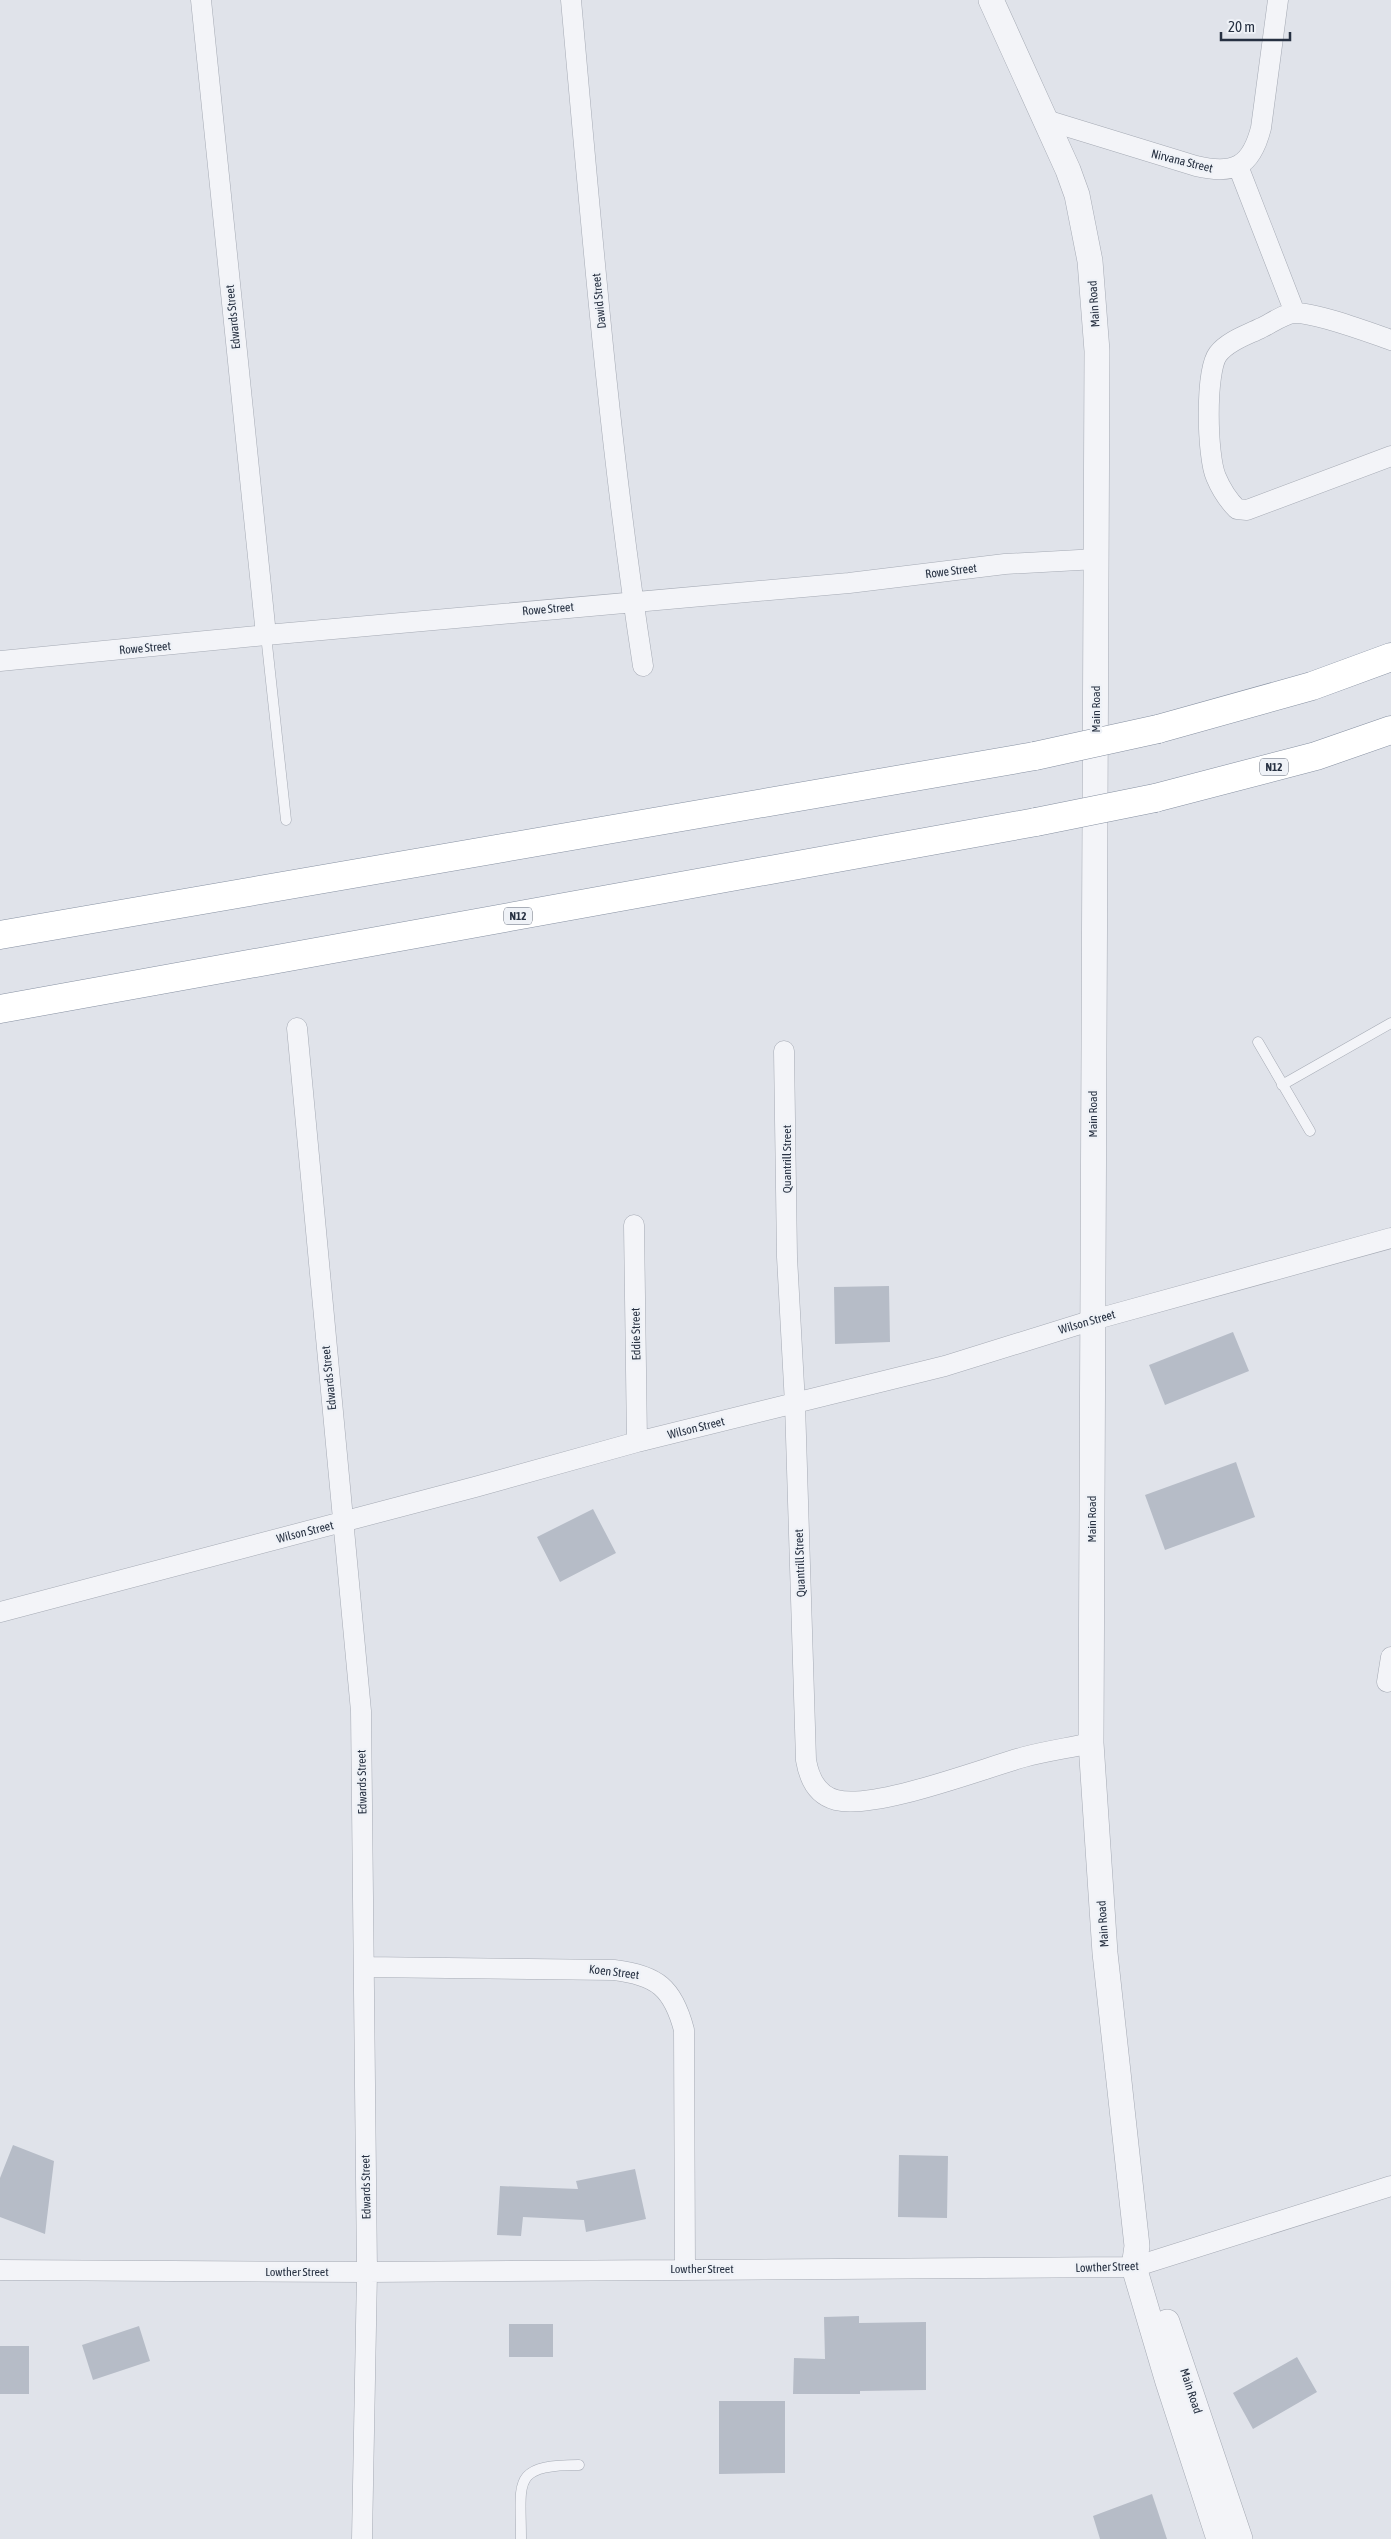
<svg xmlns="http://www.w3.org/2000/svg" width="1391" height="2539" viewBox="0 0 1391 2539" font-family="'Asap Condensed',sans-serif">
<style>
.building{fill:#b6bcc7}
.lines{fill:none;stroke-linecap:round;stroke-linejoin:round}
.service-casing{stroke:#a5aab4;stroke-width:11}
.minor-casing{stroke:#a5aab4;stroke-width:21}
.tertiary-casing{stroke:#a5aab4;stroke-width:26}
.motorway-casing{stroke:#8690a1;stroke-width:29}
.service{stroke:#f3f4f8;stroke-width:10}
.minor{stroke:#f3f4f8;stroke-width:20}
.tertiary{stroke:#f3f4f8;stroke-width:25}
.motorway{stroke:#fff;stroke-width:28}
.motorway-bridge-casing{stroke:#8690a1;stroke-width:29;stroke-linecap:butt}
.motorway-bridge{stroke:#fff;stroke-width:28}
.labels{text-anchor:middle;stroke-width:4.5;stroke-linejoin:round;paint-order:stroke}
.shield{fill:#eff2f7;stroke:#636b78;stroke-width:1}
.shield-label{font-size:11px;font-weight:bold;fill:#273142}
.street-label{font-size:12px;fill:#273142;stroke:#eff2f7}
</style>
<rect width="100%" height="100%" fill="#e0e3ea"/>
<path class="building" d="M889 1286 890 1342 835 1344 834 1287Z
M1233 1332 1249 1371 1165 1405 1149 1365Z
M1236 1462 1255 1517 1165 1550 1145 1495Z
M593 1509 616 1553 560 1582 537 1537Z
M13 2145 54 2161 45 2234 0 2217V2178Z
M899 2155 948 2156 947 2218 898 2217Z
M635 2169 646 2219 586 2232 584 2220 523 2217 521 2236 497 2235 500 2186 578 2189 576 2181Z
M859 2316V2323L926 2322V2390L860 2391V2394H793L794 2358 825 2359 824 2317Z
M509 2324H553V2357H509Z
M139 2326 150 2361 93 2380 82 2345Z
M0 2346H29V2394H0Z
M1297 2357 1317 2392 1253 2429 1233 2393Z
M719 2401H785V2473L719 2474Z
M1152 2494 1167 2539H1100L1093 2516Z"/>
<g class="lines">
<defs>
<path id="service" d="M266 635 286 820
M1258 1042 1310 1131
M1282 1085 1391 1023
M521 2539C521 2481 511 2465 579 2465"/>
<path id="minor" d="M201 0 266 635
M571 0C591 222 609 446 643 666
M1046 120 1196 166C1234 175 1251 167 1261 128L1278 0
M1238 166 1295 313
M1391 340C1368 332 1318 313 1295 313 1285 313 1270 324 1261 328 1247 335 1228 341 1218 354 1205 371 1207 457 1216 477 1221 489 1228 500 1237 509L1247 510 1391 456
M0 661 266 635 849 583 1005 564 1097 559
M297 1028 361 1711 367 2272 362 2539
M784 1051 787 1257 795 1404 806 1760C809 1778 817 1795 836 1800 875 1810 981 1769 1024 1757 1046 1751 1069 1748 1091 1743
M634 1225 637 1442
M0 1612 475 1487 637 1442 945 1366 1093 1320 1391 1238
M1387 1682 1391 1657
M364 1967 614 1970C657 1975 673 1988 684 2030L685 2269
M0 2270 367 2272 1134 2267 1391 2186"/>
<path id="tertiary" d="M991 0 1068 170 1077 195 1090 261 1097 351 1091 1743 1105 1953 1137 2246 1134 2267 1168 2382 1219 2539
M1167 2322 1240 2539"/>
<path id="motorway" d="M1158 729 1312 686 1391 657
M1155 798 1316 756 1391 730
M0 935 1035 756
M0 1009 1036 822"/>
</defs>
<use href="#service" class="service-casing"/>
<use href="#minor" class="minor-casing"/>
<use href="#tertiary" class="tertiary-casing"/>
<use href="#motorway" class="motorway-casing"/>
<use href="#service" class="service"/>
<use href="#minor" class="minor"/>
<use href="#tertiary" class="tertiary"/>
<use href="#motorway" class="motorway"/>
<defs>
<path id="motorway-bridge" d="M1035 756 1158 729
M1036 822 1155 798"/>
</defs>
<use href="#motorway-bridge" class="motorway-bridge-casing"/>
<use href="#motorway-bridge" class="motorway-bridge"/>
</g>
<g class="labels">
<g class="shield">
<rect x="1260" y="758.5" width="28" height="17" rx="4"/>
<rect x="504" y="907.5" width="28" height="17" rx="4"/>
</g>
<g class="shield-label">
<text x="1274" y="771">N12</text>
<text x="518" y="920">N12</text>
</g>
<g class="street-label">
<text transform="translate(1182 161) rotate(14)" y="4">Nirvana Street</text>
<text transform="translate(599 301) rotate(-96)" y="4">Dawid Street</text>
<text transform="translate(1094 304) rotate(-94)" y="4">Main Road</text>
<text transform="translate(233 317) rotate(-96)" y="4">Edwards Street</text>
<text transform="translate(951 571) rotate(-7)" y="4">Rowe Street</text>
<text transform="translate(548 609) rotate(-5)" y="4">Rowe Street</text>
<text transform="translate(145 648) rotate(-5)" y="4">Rowe Street</text>
<text transform="translate(1096 709) rotate(-90)" y="4">Main Road</text>
<text transform="translate(1093 1114) rotate(-90)" y="4">Main Road</text>
<text transform="translate(787 1159) rotate(-90)" y="4">Quantrill Street</text>
<text transform="translate(1087 1322) rotate(-16)" y="4">Wilson Street</text>
<text transform="translate(636 1334) rotate(-91)" y="4">Eddie Street</text>
<text transform="translate(329 1378) rotate(-96)" y="4">Edwards Street</text>
<text transform="translate(696 1428) rotate(-14)" y="4">Wilson Street</text>
<text transform="translate(1092 1519) rotate(-90)" y="4">Main Road</text>
<text transform="translate(305 1532) rotate(-14)" y="4">Wilson Street</text>
<text transform="translate(800 1563) rotate(-92)" y="4">Quantrill Street</text>
<text transform="translate(362 1782) rotate(-91)" y="4">Edwards Street</text>
<text transform="translate(1103 1924) rotate(-94)" y="4">Main Road</text>
<text transform="translate(614 1972) rotate(7)" y="4">Koen Street</text>
<text transform="translate(366 2187) rotate(-91)" y="4">Edwards Street</text>
<text transform="translate(1107 2267) rotate(-2)" y="4">Lowther Street</text>
<text x="702" y="2273">Lowther Street</text>
<text x="297" y="2276">Lowther Street</text>
<text transform="translate(1191 2391) rotate(72)" y="4">Main Road</text>
</g>
</g>
<path d="M1221 32v8h69v-8" fill="none" stroke="#273142" stroke-width="2.5"/>
<text x="1228" y="32" font-size="15" fill="#273142" stroke="#eff2f7" stroke-width="4" paint-order="stroke">20 m</text>
</svg>
